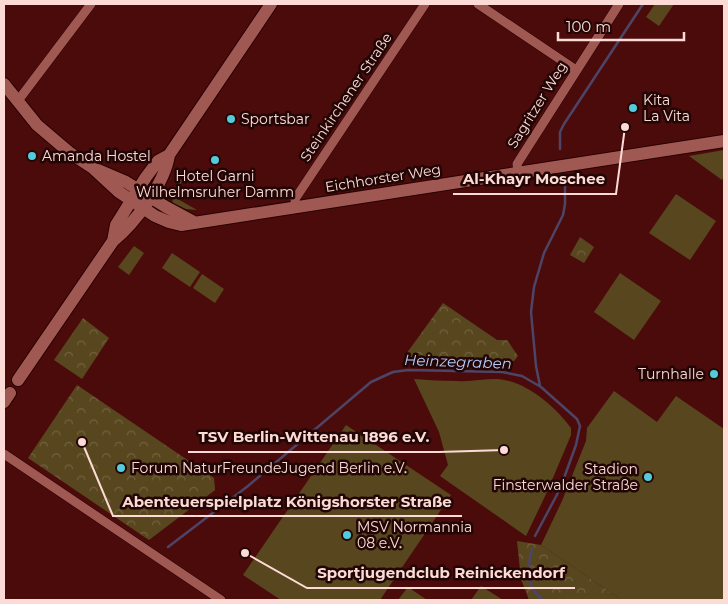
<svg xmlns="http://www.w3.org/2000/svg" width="728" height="604" viewBox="0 0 728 604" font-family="Montserrat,sans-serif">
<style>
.grass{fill:#58471e}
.park{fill:url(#park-crowns)}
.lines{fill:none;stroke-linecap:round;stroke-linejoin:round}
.stream{stroke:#4d4567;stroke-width:2.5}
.street-casing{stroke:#290000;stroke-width:10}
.secondary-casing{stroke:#290000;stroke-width:14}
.street{stroke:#a05952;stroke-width:9}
.secondary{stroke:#a05952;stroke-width:12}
.poi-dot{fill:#53cbda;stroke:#210605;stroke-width:2}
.labels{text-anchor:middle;stroke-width:5;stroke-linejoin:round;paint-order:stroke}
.street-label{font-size:14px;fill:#fcdbd6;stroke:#210605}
.poi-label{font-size:14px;fill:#fcdbd6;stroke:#210605;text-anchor:start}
.water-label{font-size:15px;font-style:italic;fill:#b4cbfe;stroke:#210605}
.leader{fill:none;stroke:#fcdbd6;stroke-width:2}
.callout-dot{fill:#fcdbd6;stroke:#210605;stroke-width:2}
.callout-label{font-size:15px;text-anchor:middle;font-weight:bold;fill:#fcdbd6;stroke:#210605;stroke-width:5;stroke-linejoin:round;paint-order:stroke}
</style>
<defs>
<pattern id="park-crowns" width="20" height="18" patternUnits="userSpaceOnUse" patternTransform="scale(1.25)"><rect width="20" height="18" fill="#58471e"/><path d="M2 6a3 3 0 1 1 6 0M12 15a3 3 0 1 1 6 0" fill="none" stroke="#71613e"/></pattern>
</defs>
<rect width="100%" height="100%" fill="#4c0b0b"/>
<path class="grass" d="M655 4H674L659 26 646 17Z
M724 150V176L722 180 689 156Z
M180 179 183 180 174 195 176 198 197 210 186 209 173 203 171 194Z
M676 194 716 221 690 260 649 233Z
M134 246 144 253 129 275 118 267Z
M172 253 200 272 190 287 162 268Z
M620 273 661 301 634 340 594 312Z
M202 274 224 289 215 303 193 288Z
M414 379C428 380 442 381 457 381 470 382 483 379 496 379 525 380 555 406 571 428V435L547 492 526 536 440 476 448 465 439 432Z
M614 391 657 422 676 396 724 429V600H622L541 545 562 501 586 441 587 428Z
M346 425 451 495 380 600H281L243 575Z
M481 586 503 600H471Z
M408 587 427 600H398Z"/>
<path class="park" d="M580 237 594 247 584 263 570 255Z
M443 303 497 340H507L518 356 514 361 404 357Z
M83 318 109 338 82 379 54 360Z
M77 385 214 478 215 490 149 540 28 458Z
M517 541 541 545 622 600H529L521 579Z"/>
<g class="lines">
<path class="stream" d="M560 149V132L564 124 643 4
M540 386 536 366 531 312 534 287 544 253 563 215 565 204V183
M168 547 248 486 371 382 393 372 408 370 502 372 522 376 541 387 577 419 580 426 576 445 560 489 535 536
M532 549C527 567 526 588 543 600"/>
<defs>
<path id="street" d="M478 4 576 70
M17 102 91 4
M518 172 517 164 619 4
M296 207 295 199 425 4
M4 454 221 600"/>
<path id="secondary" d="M4 84 37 125 70 153 93 168 119 192 155 216 169 222 181 225 724 141
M98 170 126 182 166 207 194 222
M113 241 116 225 146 177 158 161 169 155
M18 380 113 241C135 223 165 183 169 155L271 4
M4 402 10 393"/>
</defs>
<use href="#street" class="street-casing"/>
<use href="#secondary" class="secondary-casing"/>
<use href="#street" class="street"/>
<use href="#secondary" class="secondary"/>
</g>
<g class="poi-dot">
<circle cx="633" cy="108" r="5"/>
<circle cx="231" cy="119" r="5"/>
<circle cx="32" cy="156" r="5"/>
<circle cx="215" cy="160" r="5"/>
<circle cx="714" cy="374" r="5"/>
<circle cx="121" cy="468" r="5"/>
<circle cx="648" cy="477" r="5"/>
<circle cx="347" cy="535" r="5"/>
</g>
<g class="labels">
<g class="street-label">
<text transform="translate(346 97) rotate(-56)" y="5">Steinkirchener Straße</text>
<text transform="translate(537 105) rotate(-58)" y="5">Sagritzer Weg</text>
<text transform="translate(383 178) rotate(-9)" y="5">Eichhorster Weg</text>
</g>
<g class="poi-label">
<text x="643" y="105">Kita<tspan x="643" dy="16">La Vita</tspan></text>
<text x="241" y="124">Sportsbar</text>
<text x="42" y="161">Amanda Hostel</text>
<text x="215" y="181" text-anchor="middle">Hotel Garni<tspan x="215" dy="16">Wilhelmsruher Damm</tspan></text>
<text x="704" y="379" text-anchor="end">Turnhalle</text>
<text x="131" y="473">Forum NaturFreundeJugend Berlin e.V.</text>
<text x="638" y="474" text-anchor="end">Stadion<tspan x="638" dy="16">Finsterwalder Straße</tspan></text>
<text x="357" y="532">MSV Normannia<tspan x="357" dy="16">08 e.V.</tspan></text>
</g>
<g class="water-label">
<text transform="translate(458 362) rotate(2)" y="5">Heinzegraben</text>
</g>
</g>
<path class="leader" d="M625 127L616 194H453M504 450L439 452H188M82 442L113 516H462M245 553L307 588H575"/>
<g class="callout-dot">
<circle cx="625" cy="127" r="5"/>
<circle cx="504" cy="450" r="5"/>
<circle cx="82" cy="442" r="5"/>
<circle cx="245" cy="553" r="5"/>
</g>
<g class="callout-label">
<text x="534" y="184">Al-Khayr Moschee</text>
<text x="314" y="442">TSV Berlin-Wittenau 1896 e.V.</text>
<text x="287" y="507">Abenteuerspielplatz Königshorster Straße</text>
<text x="441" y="578">Sportjugendclub Reinickendorf</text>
</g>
<rect width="728" height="604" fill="none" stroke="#fcdbd6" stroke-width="10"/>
<path d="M558 32v8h126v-8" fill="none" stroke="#fcdbd6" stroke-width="2.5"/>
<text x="566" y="32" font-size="15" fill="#fcdbd6" stroke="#210605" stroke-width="4" paint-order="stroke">100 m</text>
</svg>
